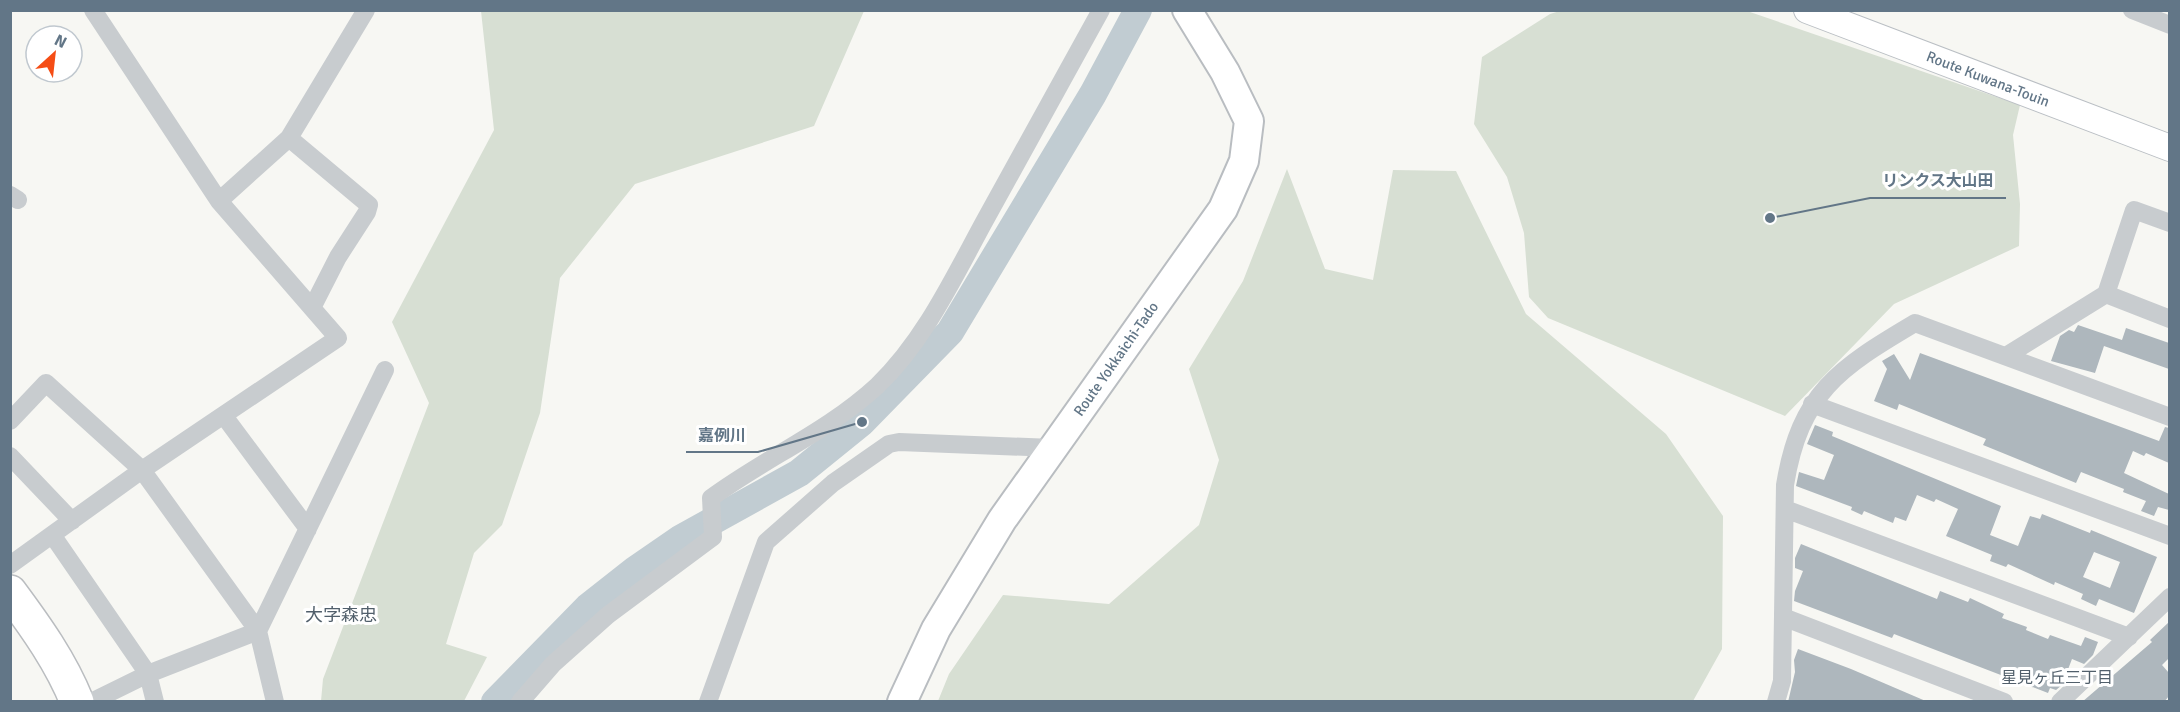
<svg xmlns="http://www.w3.org/2000/svg" width="2180" height="712" viewBox="0 0 2180 712" font-family="Signika,'Noto Sans JP',sans-serif">
<style>
.green{fill:#d7dfd3}
.lines{fill:none;stroke-linecap:round;stroke-linejoin:round}
.river{stroke:#c1ccd2;stroke-width:28}
.building{fill:#aeb7bd;fill-rule:evenodd}
.secondary-casing{stroke:#babfc4;stroke-width:28}
.primary-casing{stroke:#b9bdc1;stroke-width:32}
.highway-casing{stroke:#babdc0;stroke-width:36}
.street{stroke:#c8cccf;stroke-width:18}
.secondary{stroke:#fff;stroke-width:26}
.primary{stroke:#fff;stroke-width:28}
.highway{stroke:#fff;stroke-width:33}
.labels{text-anchor:middle;stroke-width:6;stroke-linejoin:round;paint-order:stroke}
.street-label{font-size:15px;fill:#627687;stroke:#fff}
.neighbourhood-label{font-size:16px;fill:#515f6b;stroke:#fff}
.quarter-label{font-size:18px;fill:#515f6b;stroke:#fff}
.leader{fill:none;stroke:#627687;stroke-width:2}
.callout-dot{fill:#627687;stroke:#fff;stroke-width:2}
.callout-label{font-size:16px;text-anchor:middle;font-weight:bold;fill:#627687;stroke:#fff;stroke-width:6;stroke-linejoin:round;paint-order:stroke}
</style>
<rect width="100%" height="100%" fill="#f7f7f3"/>
<path class="green" d="M1563 10 1747 11 2020 105 2013 135 2020 204 2019 246 1894 304 1785 416 1548 318 1529 297 1524 233 1507 177 1474 124 1482 57 1550 14Z
M481 11H864L814 126 635 184 560 278 540 413 502 525 474 553 446 644 487 657 464 701H321L323 679 429 403 392 322 494 130Z
M1287 169 1325 269 1373 280 1393 170 1456 171 1526 314 1666 434 1723 516 1722 649 1693 701H938L949 674 1003 595 1109 604 1199 525 1219 460 1189 369 1243 281Z"/>
<g class="lines">
<path class="river" d="M495 702 588 607 635 570 680 539 799 473 862 422 950 332 1093 94 1138 10"/>
</g>
<path class="building" d="M2078 325 2122 340 2126 328 2169 343V369L2104 346 2095 373 2051 361 2060 336 2069 330 2074 332Z
M1920 353 2159 441 2165 427 2169 428V463L2146 453 2144 456 2133 451 2124 473 2169 494V510L2158 507 2154 516 2141 511 2146 501 2123 492 2124 489 2081 472 2076 483 1983 445 1986 439 1899 404 1897 410 1874 401 1887 369 1882 361 1894 354 1910 380Z
M1815 425 1833 432 1832 436 2001 506 1990 535 2018 546 2030 516 2040 519 2042 514 2090 533 2091 530 2157 557 2134 613 2099 599 2096 606 2081 599 2083 594 2055 582 2054 585 2008 564 2006 567 1990 561 1992 555 1946 536 1958 509 1936 499 1934 502 1917 495 1906 521 1895 517 1893 523 1864 511 1862 515 1851 510 1852 507 1796 486 1799 472 1824 480 1834 455 1807 444ZM2094 552 2120 562 2110 588 2083 577Z
M1801 544 1937 599 1940 591 1968 602 1970 598 2004 614 2002 618 2027 627 2026 630 2048 639 2050 635 2081 646 2085 637 2098 642 2093 655 2084 664 2072 659 2062 685 2056 690 2050 688 2048 693 1894 634 1892 638 1794 601 1795 591 1803 571 1795 568V558Z
M2169 622V658L2162 665 2169 673V696L2164 702H2082L2152 642 2150 640Z
M1798 649 1851 669 1928 702H1788L1795 672 1794 660Z"/>
<g class="lines">
<defs>
<path id="secondary" d="M1807 10 2170 148"/>
<path id="primary" d="M902 702 936 629 1002 520 1223 209 1244 161 1249 121 1225 72 1187 10"/>
<path id="highway" d="M10 592C36 627 61 662 77 702"/>
</defs>
<use href="#secondary" class="secondary-casing"/>
<use href="#primary" class="primary-casing"/>
<use href="#highway" class="highway-casing"/>
<path class="street" d="M2132 10 2170 25
M289 138 369 205 367 212 338 257 313 306
M10 195 18 200
M219 201 289 138 366 10
M2106 294 2170 319
M2006 356 2106 294 2134 210 2170 223
M1812 404 2170 536
M224 416 308 529
M10 421 46 383 142 470 258 631 275 702
M10 456 72 521
M1785 509 2129 637
M53 536 148 674 155 702
M10 565 142 470 338 338 219 201 93 10
M1783 617 2004 702
M91 702 148 674 258 631 385 370
M520 702 553 664 608 615 713 537 711 498C765 458 827 432 877 386 924 341 953 279 984 222 1023 152 1062 81 1101 10
M708 702 766 542 833 483 889 444 899 442 1053 448
M1776 702 1782 681 1785 485C1800 393 1839 368 1915 323L2170 417
M2060 702 2170 597"/>
<use href="#secondary" class="secondary"/>
<use href="#primary" class="primary"/>
<use href="#highway" class="highway"/>
</g>
<g class="labels">
<g class="street-label">
<text transform="translate(1988 79) rotate(21)" y="5">Route Kuwana-Touin</text>
<text transform="translate(1116 359) rotate(-55)" y="5">Route Yokkaichi-Tado</text>
</g>
<g class="neighbourhood-label">
<text x="2057" y="683">星見ヶ丘三丁目</text>
</g>
<g class="quarter-label">
<text x="341" y="621">大字森忠</text>
</g>
</g>
<path class="leader" d="M1770 218L1870 198H2006M862 422L758 452H686"/>
<g class="callout-dot">
<circle cx="1770" cy="218" r="6"/>
<circle cx="862" cy="422" r="6"/>
</g>
<g class="callout-label">
<text x="1938" y="186">リンクス大山田</text>
<text x="722" y="441">嘉例川</text>
</g>
<rect width="2180" height="712" fill="none" stroke="#627687" stroke-width="24"/>
<g transform="translate(54 54) rotate(27)"><circle r="28" fill="#ffffff" stroke="#c0c8cf" stroke-width="1.5"/>
<path d="M0-4.5L10 22L0 15L-10 22Z" fill="#f54d15"/>
<text y="-9" font-size="16" font-weight="bold" text-anchor="middle" fill="#627687">N</text>
</g>
</svg>
